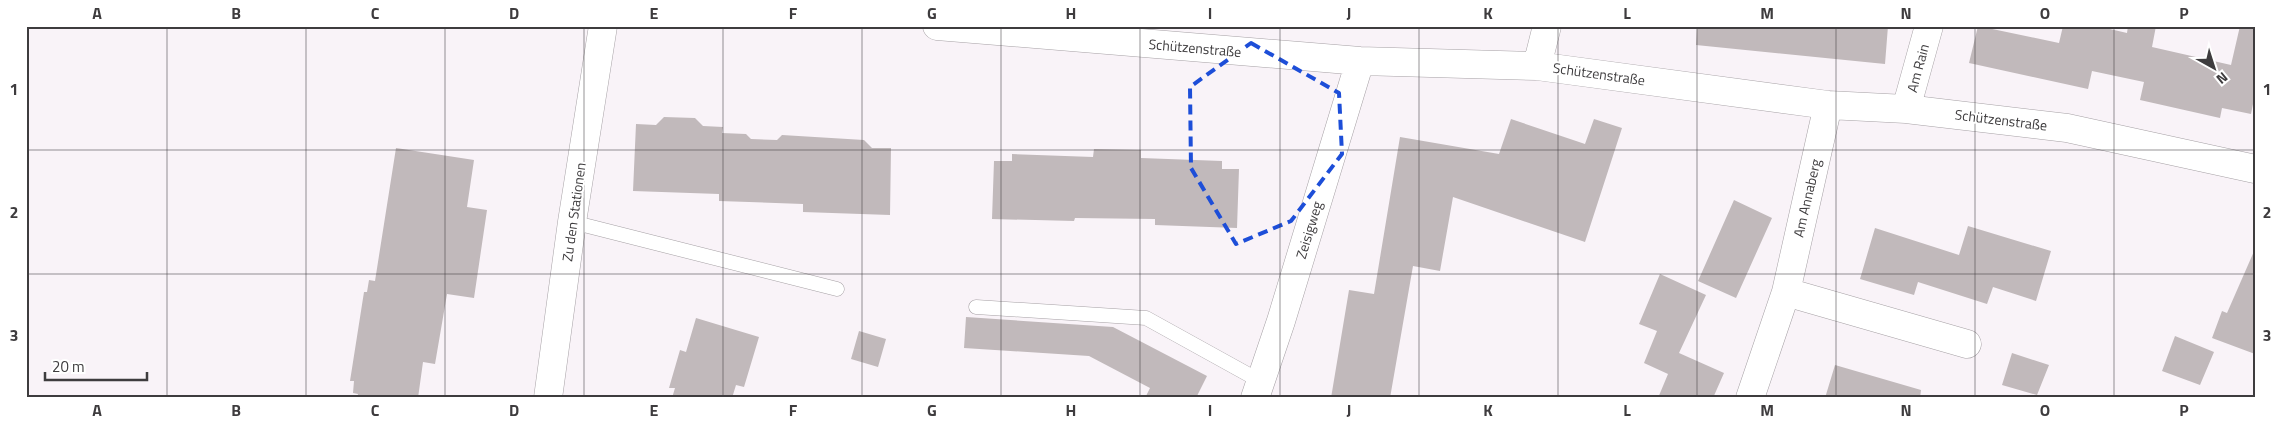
<svg xmlns="http://www.w3.org/2000/svg" width="2281" height="424" viewBox="0 0 2281 424" font-family="'Titillium Web',sans-serif">
<style>
.building{fill:#c1b9bb}
.lines{fill:none;stroke-linecap:round;stroke-linejoin:round}
.service-casing{stroke:#a6a1a5;stroke-width:15}
.minor-casing{stroke:#a6a1a5;stroke-width:29}
.service{stroke:#fff;stroke-width:14}
.minor{stroke:#fff;stroke-width:28}
.marked{fill:none;stroke:#1d4ed8;stroke-width:4;stroke-dasharray:10 6;stroke-linejoin:round}
.grid{fill:none;stroke:#3e3c3e;stroke-width:1;stroke-opacity:0.55}
.labels{text-anchor:middle;stroke-width:4;stroke-linejoin:round;paint-order:stroke}
.street-label{font-size:14px;fill:#3e3c3e;stroke:#fff}
.neatline{fill:none;stroke:#3e3c3e;stroke-width:2}
.grid-label{font-size:16px;text-anchor:middle;font-weight:bold;fill:#3e3c3e}
</style>
<rect width="100%" height="100%" fill="#f9f3f8"/>
<path class="building" d="M1697 26H1888L1885 64 1696 45Z
M1978 26 2059 43 2063 26H2097L2127 33 2128 26H2156L2152 47 2231 65 2240 26H2255V94L2251 114 2222 108 2220 118 2140 100 2144 82 2092 71 2088 89 1969 63Z
M664 117 695 118 703 126 723 127 722 133 746 134 751 139 777 140 782 135 864 140 872 148H891L890 215 803 212V204L719 201V194L633 191 636 124 656 125Z
M1511 119 1585 144 1594 119 1622 128 1585 242 1453 197 1440 271 1413 266 1390 398H1331L1349 290 1374 294 1400 137 1499 154Z
M396 148 474 160 467 207 487 210 474 298 447 294 435 364 423 362 418 398H357L358 394 353 393 354 381H350L364 292H367L369 280 375 281Z
M1094 149 1141 150V158L1222 161V169H1239L1237 228 1155 225V219L1075 218 1074 221 992 219 994 161H1012V154L1093 157Z
M1734 200 1772 218 1736 298 1698 281Z
M1968 226 2051 251 2036 301 1993 287 1987 304 1918 282 1914 295 1860 279 1875 228 1959 255Z
M2255 249V354L2212 338 2222 311 2227 313Z
M1660 274 1706 295 1679 353 1724 373 1713 398H1658L1668 374 1644 363 1657 331 1639 324Z
M966 317 1113 327 1207 376 1196 398H1145L1150 388 1089 356 964 348Z
M696 318 759 337 744 387 736 385 732 398H672L675 388H669L680 350 686 352Z
M859 331 886 339 878 367 851 359Z
M2175 336 2214 352 2200 385 2162 371Z
M2012 353 2049 365 2037 395 2002 385Z
M1835 365 1921 390 1920 398H1825Z"/>
<g class="lines">
<defs>
<path id="service" d="M572 222 837 289
M976 307 1146 318 1260 381"/>
<path id="minor" d="M937 26 1360 61 1537 66 1828 105 1906 109 2067 128 2255 169
M1537 66 1547 26
M1906 109 1929 26
M1786 292 1967 344
M548 398 572 222 603 26
M1255 398 1281 321 1360 61
M1750 398 1786 292 1828 105"/>
</defs>
<use href="#service" class="service-casing"/>
<use href="#minor" class="minor-casing"/>
<use href="#service" class="service"/>
<use href="#minor" class="minor"/>
</g>
<path class="marked" d="M1251 43 1339 93 1342 154 1291 221 1236 244 1191 168 1190 87Z"/>
<path class="grid" d="M167 26V398M306 26V398M445 26V398M584 26V398M723 26V398M862 26V398M1001 26V398M1140 26V398M1280 26V398M1419 26V398M1558 26V398M1697 26V398M1836 26V398M1975 26V398M2114 26V398M26 150H2255M26 274H2255"/>
<g class="labels">
<g class="street-label">
<text transform="translate(1195 48) rotate(5)" y="5">Schützenstraße</text>
<text transform="translate(1918 68) rotate(-75)" y="5">Am Rain</text>
<text transform="translate(1599 74) rotate(8)" y="5">Schützenstraße</text>
<text transform="translate(2001 120) rotate(7)" y="5">Schützenstraße</text>
<text transform="translate(1807 198) rotate(-77)" y="5">Am Annaberg</text>
<text transform="translate(574 212) rotate(-82)" y="5">Zu den Stationen</text>
<text transform="translate(1309 230) rotate(-73)" y="5">Zeisigweg</text>
</g>
</g>
<rect width="2281" height="424" fill="none" stroke="#ffffff" stroke-width="55"/>
<g transform="translate(2214 68) rotate(141)" stroke="#ffffff" stroke-width="4" paint-order="stroke">
<path d="M0-4L9 19L0 12L-9 19Z" fill="#3e3c3e"/>
<text y="-8" font-size="14" font-weight="bold" text-anchor="middle" fill="#3e3c3e">N</text>
</g>
<path d="M45 372v8h102v-8" fill="none" stroke="#3e3c3e" stroke-width="2.5"/>
<text x="52" y="372" font-size="15" fill="#3e3c3e" stroke="#ffffff" stroke-width="4" paint-order="stroke">20 m</text>
<rect x="28" y="28" width="2226" height="368" class="neatline"/>
<g class="grid-label">
<text x="97" y="19">A</text>
<text x="236" y="19">B</text>
<text x="375" y="19">C</text>
<text x="514" y="19">D</text>
<text x="654" y="19">E</text>
<text x="793" y="19">F</text>
<text x="932" y="19">G</text>
<text x="1071" y="19">H</text>
<text x="1210" y="19">I</text>
<text x="1349" y="19">J</text>
<text x="1488" y="19">K</text>
<text x="1627" y="19">L</text>
<text x="1767" y="19">M</text>
<text x="1906" y="19">N</text>
<text x="2045" y="19">O</text>
<text x="2184" y="19">P</text>
<text x="14" y="95">1</text>
<text x="2267" y="95">1</text>
<text x="14" y="218">2</text>
<text x="2267" y="218">2</text>
<text x="14" y="341">3</text>
<text x="2267" y="341">3</text>
<text x="97" y="416">A</text>
<text x="236" y="416">B</text>
<text x="375" y="416">C</text>
<text x="514" y="416">D</text>
<text x="654" y="416">E</text>
<text x="793" y="416">F</text>
<text x="932" y="416">G</text>
<text x="1071" y="416">H</text>
<text x="1210" y="416">I</text>
<text x="1349" y="416">J</text>
<text x="1488" y="416">K</text>
<text x="1627" y="416">L</text>
<text x="1767" y="416">M</text>
<text x="1906" y="416">N</text>
<text x="2045" y="416">O</text>
<text x="2184" y="416">P</text>
</g>
</svg>
